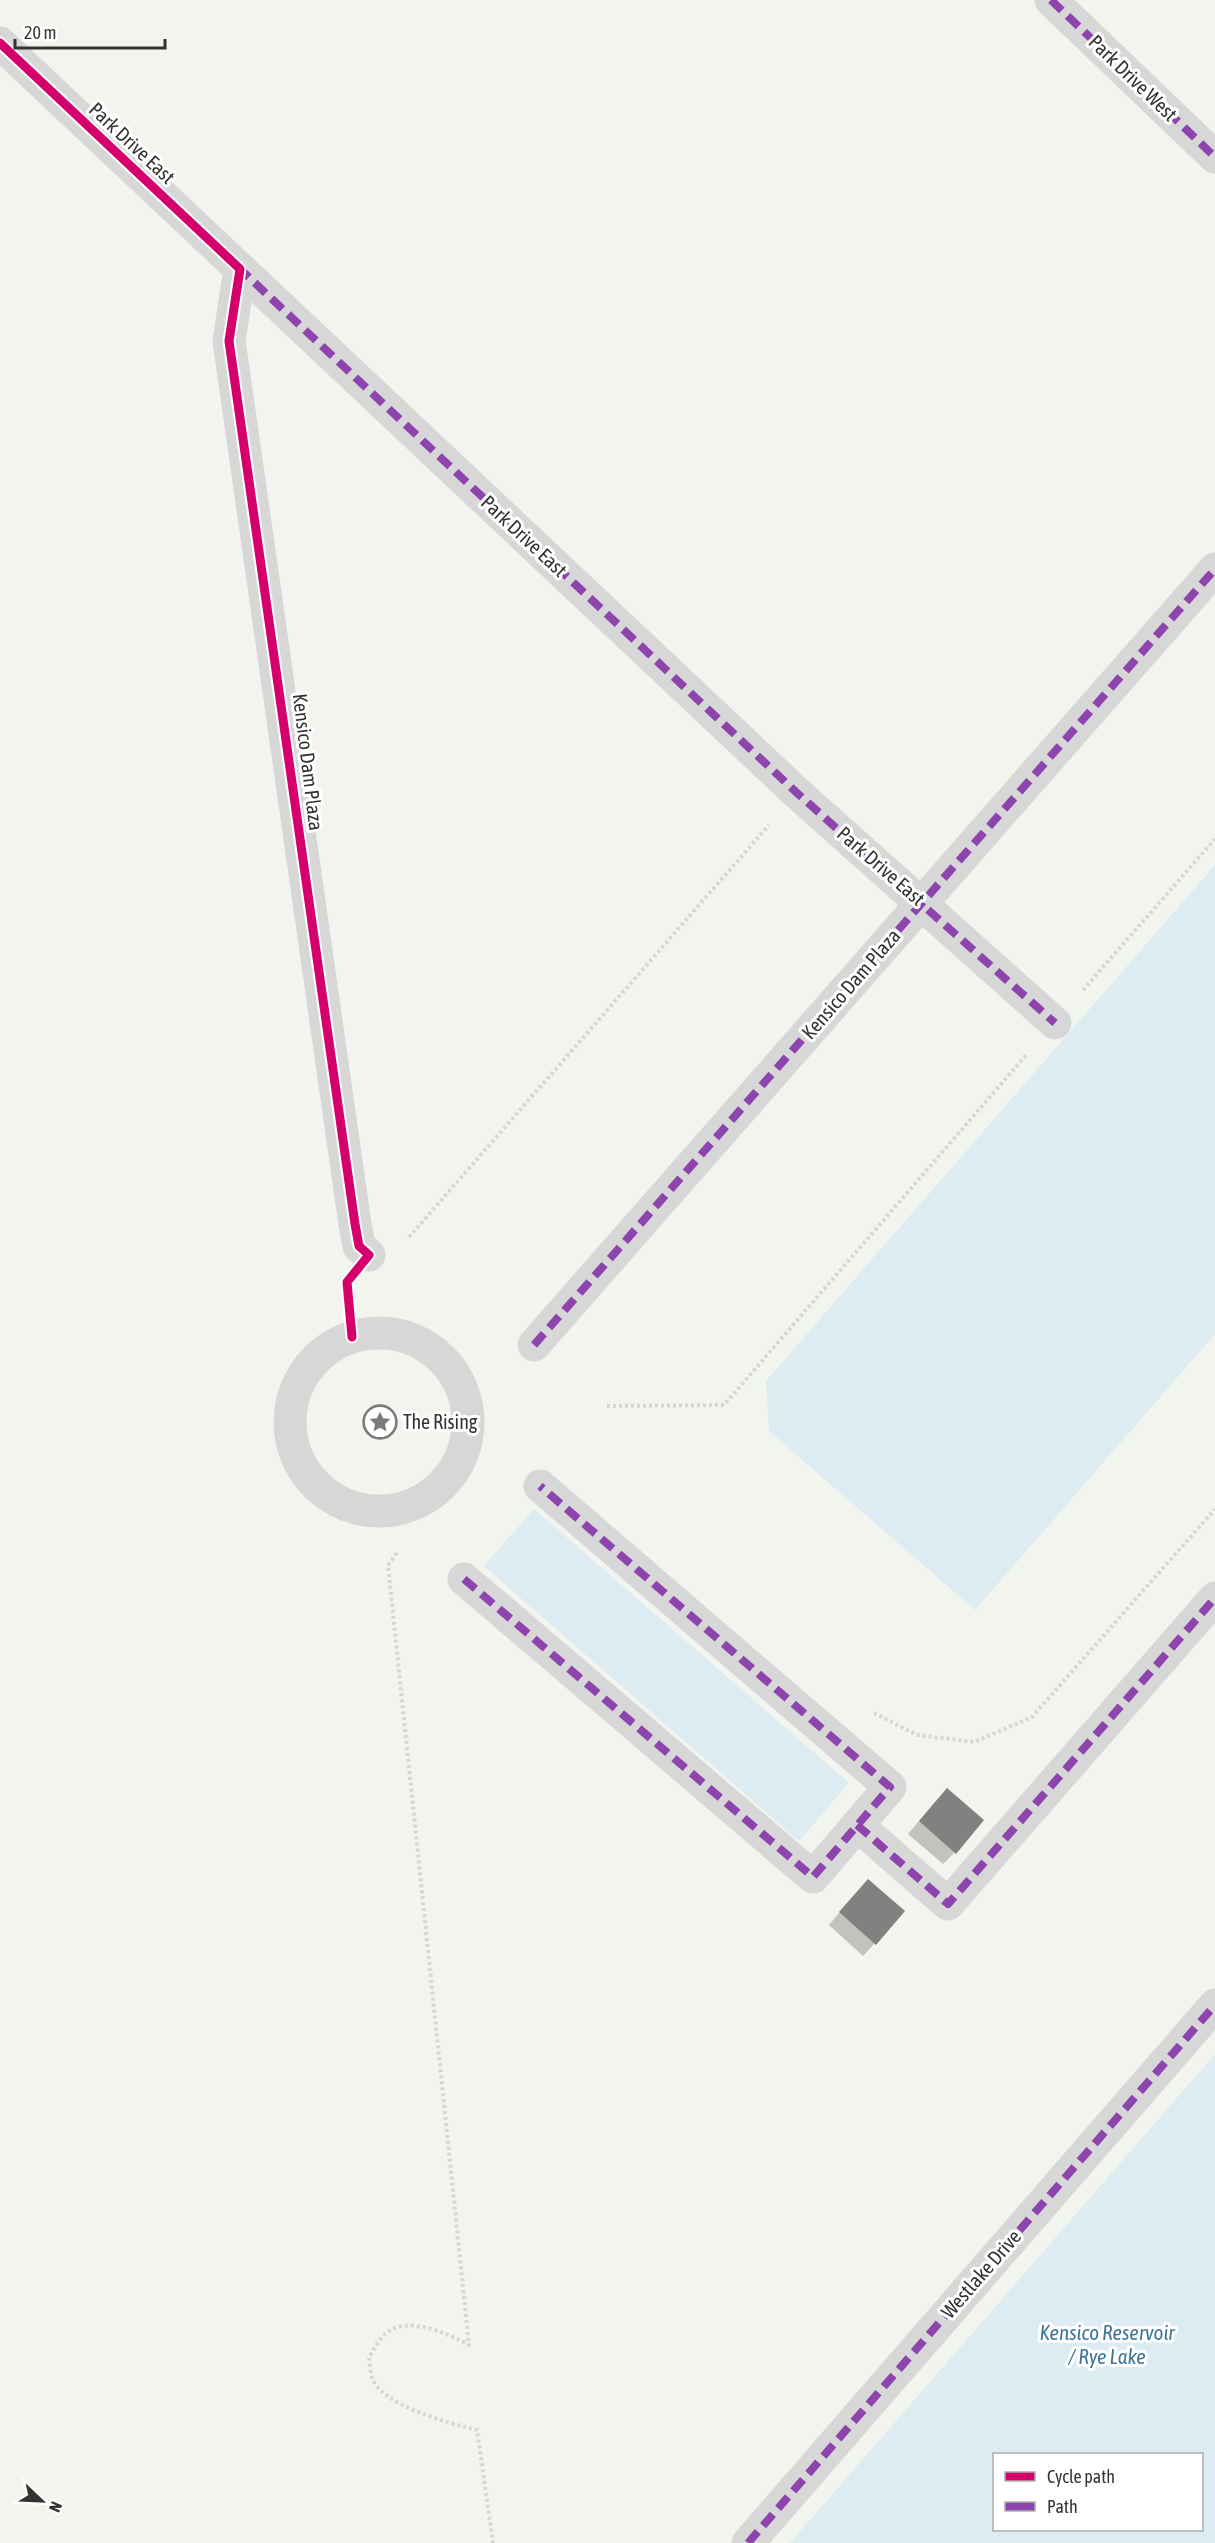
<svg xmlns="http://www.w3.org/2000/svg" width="1215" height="2543" viewBox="0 0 1215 2543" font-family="'Asap Condensed',sans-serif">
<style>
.green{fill:#f1f5ed}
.water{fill:#ddebf3;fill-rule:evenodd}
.shadow{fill:#0003}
.building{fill:#818181}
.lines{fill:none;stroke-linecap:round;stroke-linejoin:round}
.path{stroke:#d6d6d6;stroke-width:4;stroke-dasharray:3 3;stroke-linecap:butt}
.pedestrian{stroke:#d7d7d7;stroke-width:33}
.quiet{stroke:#8e44ad;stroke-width:8;stroke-dasharray:15 8;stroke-linecap:butt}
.cycleway-casing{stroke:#fff;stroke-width:13}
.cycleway{stroke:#d6006c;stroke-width:9}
.labels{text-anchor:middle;stroke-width:6;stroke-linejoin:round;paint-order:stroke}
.street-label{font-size:20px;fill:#333;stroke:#fff}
.poi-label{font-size:20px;fill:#333;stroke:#fff;text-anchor:start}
.water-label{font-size:21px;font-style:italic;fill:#3f7597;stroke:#fff}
</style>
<rect width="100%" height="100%" fill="#fff"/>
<path class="green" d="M0 0H1215V2255L994 2454 963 2543H0Z"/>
<path class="water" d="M1215 865V1334L975 1610 769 1431 766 1381Z
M534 1509 849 1783 799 1841 484 1566Z
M1215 2054V2543H790ZM994 2454H1202V2530H994Z"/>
<path class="shadow" d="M935 1802 954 1853 943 1864 908 1834Z
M856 1893 903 1912 863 1956 829 1925Z"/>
<path class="building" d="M947 1788 984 1820 956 1854 919 1821Z
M868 1879 905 1911 876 1945 839 1912Z"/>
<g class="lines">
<path class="path" d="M1083 990 1215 839
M409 1237 769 825
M348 1293 352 1337
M607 1406 724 1405 1027 1054
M397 1553 388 1565 469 2345C448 2334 407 2314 385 2334 379 2339 374 2350 369 2357 370 2364 370 2374 373 2380 384 2406 452 2424 477 2430L493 2543
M874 1713 917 1735 974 1742 1032 1717 1215 1509"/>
<path class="pedestrian" d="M1051 0 1215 157
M0 43 797 793 1055 1023
M240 269 229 341 355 1224 359 1246 369 1255
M290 1422a89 89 0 1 1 178 0a89 89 0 1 1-178 0Z
M534 1345 1215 569
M464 1579 813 1877 890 1787 540 1486
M857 1825 948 1904 1215 1598
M748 2543 1215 2005"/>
<path class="quiet" d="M1051 0 1215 157
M238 267 797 793 1055 1023
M534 1345 1215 569
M464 1579 813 1877 890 1787 540 1486
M857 1825 948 1904 1215 1598
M748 2543 1215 2005"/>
<defs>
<path id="cycleway" d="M0 43 240 269 229 341 355 1224 359 1246 369 1255 347 1282 352 1337"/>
</defs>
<use href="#cycleway" class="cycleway-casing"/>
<use href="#cycleway" class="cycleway"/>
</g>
<defs>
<symbol id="sight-ring" viewBox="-11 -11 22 22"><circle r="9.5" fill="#fff" stroke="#7a7a7a" stroke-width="1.5"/><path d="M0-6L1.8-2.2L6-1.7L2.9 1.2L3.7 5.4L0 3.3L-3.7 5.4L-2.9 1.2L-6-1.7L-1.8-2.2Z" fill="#7a7a7a"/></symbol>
</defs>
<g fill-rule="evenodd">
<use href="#sight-ring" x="361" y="1403" width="38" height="38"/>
</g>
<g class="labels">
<g class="street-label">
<text transform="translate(1133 78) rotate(44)" y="7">Park Drive West</text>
<text transform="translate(132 143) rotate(43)" y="7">Park Drive East</text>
<text transform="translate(524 536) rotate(43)" y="7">Park Drive East</text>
<text transform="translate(308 762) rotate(83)" y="7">Kensico Dam Plaza</text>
<text transform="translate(881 866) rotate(41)" y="7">Park Drive East</text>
<text transform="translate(851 984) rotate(-49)" y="7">Kensico Dam Plaza</text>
<text transform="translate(981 2274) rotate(-49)" y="7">Westlake Drive</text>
</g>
<g class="poi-label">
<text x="403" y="1429">The Rising</text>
</g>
<g class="water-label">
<text x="1107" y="2340">Kensico Reservoir<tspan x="1107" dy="24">/ Rye Lake</tspan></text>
</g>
</g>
<rect x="993" y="2453" width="210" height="78" fill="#ffffff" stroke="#adadad" stroke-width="1.5"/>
<rect x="1005" y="2472" width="30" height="9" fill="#d6006c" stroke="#adadad" stroke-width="1.5"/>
<text x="1047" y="2483" font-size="18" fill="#333333">Cycle path</text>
<rect x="1005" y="2502" width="30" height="9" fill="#8e44ad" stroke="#adadad" stroke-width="1.5"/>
<text x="1047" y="2513" font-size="18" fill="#333333">Path</text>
<g transform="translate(42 2501) rotate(113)" stroke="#ffffff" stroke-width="4.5" paint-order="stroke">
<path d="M0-4.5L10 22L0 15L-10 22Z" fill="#333333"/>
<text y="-9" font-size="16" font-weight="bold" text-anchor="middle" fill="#333333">N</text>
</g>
<path d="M15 39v9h150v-9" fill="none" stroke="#333333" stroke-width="3"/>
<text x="24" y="39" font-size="18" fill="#333333" stroke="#ffffff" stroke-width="4.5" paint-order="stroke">20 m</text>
</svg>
